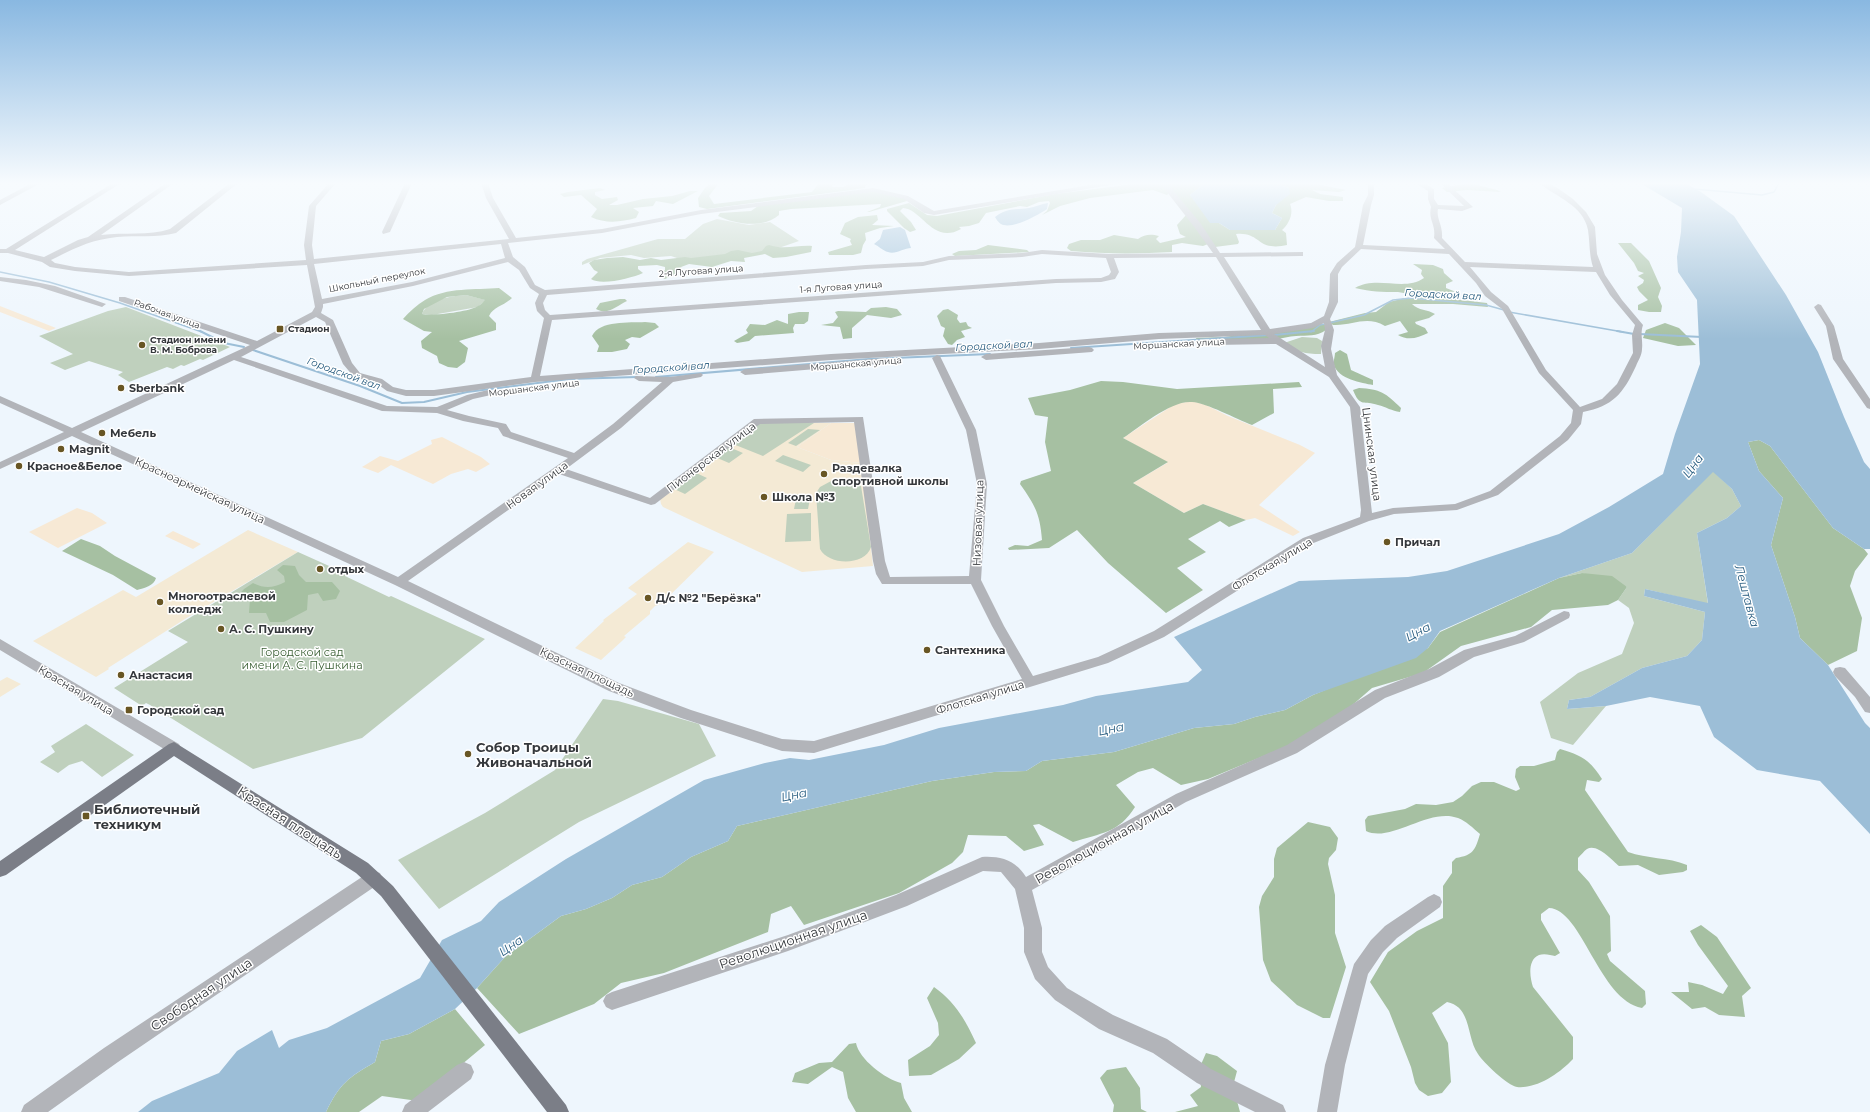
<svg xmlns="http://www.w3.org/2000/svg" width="1870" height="1112" viewBox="0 0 1870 1112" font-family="Montserrat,sans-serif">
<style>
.industrial{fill:#f7e9d5}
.education{fill:#f4ead5}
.green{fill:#bfd0bd}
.forest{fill:#a6c0a2;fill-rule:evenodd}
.water{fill:#9cbed7}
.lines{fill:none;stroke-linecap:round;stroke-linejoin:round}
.stream-far1{stroke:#9cbed7;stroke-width:1.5}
.stream{stroke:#9cbed7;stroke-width:2}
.minor{fill:#b2b4b9;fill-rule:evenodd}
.major{fill:#7b7e87;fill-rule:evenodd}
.poi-dot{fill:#685624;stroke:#fff;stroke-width:1.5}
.labels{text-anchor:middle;stroke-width:3;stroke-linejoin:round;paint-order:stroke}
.far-street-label{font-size:9px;fill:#35383c;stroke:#fff}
.far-poi-label{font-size:9px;font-weight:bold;fill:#35383c;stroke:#fff;text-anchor:start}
.far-water-label{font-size:10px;font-style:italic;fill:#23597d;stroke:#fff}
.poi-label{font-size:11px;font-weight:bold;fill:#35383c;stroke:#fff;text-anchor:start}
.street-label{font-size:11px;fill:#35383c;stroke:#fff}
.park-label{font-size:11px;fill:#365c30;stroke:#fff}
.water-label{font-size:12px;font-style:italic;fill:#23597d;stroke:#fff}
.near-poi-label{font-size:13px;font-weight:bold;fill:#35383c;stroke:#fff;text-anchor:start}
.near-street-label{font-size:13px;fill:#35383c;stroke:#fff}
</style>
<rect width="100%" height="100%" fill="#eef6fd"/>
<path class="industrial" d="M0 306 56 328 49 331 0 312Z
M1192 401 1206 405 1228 416 1300 445 1315 453 1259 505 1300 532 1293 536 1255 518 1246 520 1203 504 1184 513 1133 483 1167 463 1123 438 1175 404Z
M831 423H856L862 463 831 460 797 447Z
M442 437 481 457 490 464 476 472 468 469 451 474 433 484 391 465 378 473 362 467 380 456 398 461 432 444 431 440Z
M77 508 92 513 107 523 58 548 29 532Z
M173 531 201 544 193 549 165 536Z"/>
<path class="education" d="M762 423H831L797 447 831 460 862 463 873 566 802 572 663 507 661 504 660 499Z
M248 530 298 552 185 619 108 668 109 669 96 677 33 641 123 590 136 597Z
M688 542 714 552 661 604 655 606 650 611V614L624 636 626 637 622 641 601 660 575 648 604 621 603 620 637 594 628 588Z
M7 677 21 684 0 697V681Z"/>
<path class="green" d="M717 219 749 225 770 222 799 241 767 252 689 262 671 256 644 258 631 255 600 258 582 265V262L587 259 658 239H685L703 224Z
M466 295 486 300 478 307 432 315 422 314C428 299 452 296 466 295Z
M126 307 230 347 203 360 200 359 184 366 181 365 173 369 167 367 129 382 118 375 123 372 89 361 65 370 50 363 73 354 39 336 108 311Z
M1302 337 1317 338 1322 341 1321 354C1304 354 1299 352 1284 343Z
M760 423H814L763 456 733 444Z
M808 429 820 430 796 446 788 443Z
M729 447 743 453 729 463 715 457Z
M783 455 811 465 803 472 775 461Z
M1713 471 1732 489 1741 506 1727 518 1697 533 1708 604 1645 589 1644 596 1705 612 1702 640 1687 656 1642 668 1590 697 1569 700 1567 709 1606 706 1573 745 1551 738 1540 702 1578 673 1622 654 1634 623 1629 608 1618 600 1627 587 1582 573 1559 578 1632 553Z
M694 472 707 478 685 494 672 488Z
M833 480 849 481 861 486 871 547C865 566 829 566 820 549L816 493 820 487Z
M797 494H811L808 509H794Z
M811 513V541L785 542 787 514Z
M298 552 347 574 345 576 389 597 391 596 485 639 362 738 253 769 150 705 146 703 142 706 114 688 188 642 168 631Z
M603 699 618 701 699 724 716 756 579 822 439 909 398 860 485 813 555 770Z
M86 724 134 755 102 777 82 761 69 765 58 773 40 762 55 752 51 746Z"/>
<path class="forest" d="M711 183H719L709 196 714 204 812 192 819 183H833L832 187H843L851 183H866L865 188 851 190 707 209 699 207 698 198 705 188Z
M1142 183H1160L1170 192 1167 195 1153 190 1090 198 1060 206 1042 215 1047 211 1050 203 1049 201 1039 202 1027 207 1020 206 986 213 979 223 969 226 959 227 961 229C933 245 922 209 903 208L900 211 911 222 916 230 910 232 904 228 887 211V209L909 203 927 215 937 216 1055 194Z
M1168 183H1205L1190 195 1219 223 1230 230H1275L1282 218 1272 213 1276 205 1289 188 1275 183H1311L1346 190 1339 192 1312 190 1320 194 1343 197V201H1329L1306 197 1290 204C1294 213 1289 224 1282 230L1286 233 1287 245C1282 246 1276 247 1271 246 1258 245 1256 232 1236 234L1239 242 1238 244 1215 247 1170 190Z
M1470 183 1497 190 1501 192 1467 190 1447 192 1442 188Z
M600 188 605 190 595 192V195L602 199 617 197 618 200 609 205H617L643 199 672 196 690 191H698L673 204 656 201 653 206 633 208 639 212 636 218C621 222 606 224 591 217L597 209 581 195 564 197 560 194 568 192Z
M877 190 905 198 907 201 869 212H867L880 207 881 204 791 209 779 211V215C763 229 735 224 718 216L720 213 751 211 758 206Z
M1187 214 1208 244 1203 246 1182 243 1172 245V252C1138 254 1104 254 1071 251L1067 248 1069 244 1081 240H1100L1114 235 1138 239C1145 234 1151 234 1159 236L1156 239 1160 243 1186 237 1180 234 1177 225Z
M877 215 878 220 872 225 894 226 880 228 865 233 866 240 863 245 861 253 853 255H829L828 252 852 245 850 241 851 239 840 234 845 223 858 217Z
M1618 243H1631L1649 261 1661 288 1658 297 1662 306 1661 312H1649L1638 310V305L1648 300 1639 291 1637 287 1643 283 1644 280 1638 276 1644 273 1638 271 1634 263Z
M769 245C783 250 797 245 812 246L811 252 786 257 773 258 765 254 744 258 745 262 731 261 712 267 689 264 681 267 683 271 665 279 661 277V273L665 270V267L657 265 638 266V269L643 273C632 278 601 286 591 279L598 272 594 270 589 263 594 260 607 258 623 257 640 260 651 258 661 260 685 257 691 258 725 254 731 251 738 250 752 253 762 251 766 246Z
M988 245 1027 250 1029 252 955 256 952 254 959 251 976 250Z
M1413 264 1433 265 1443 269 1444 273 1453 281 1446 284V288L1456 292C1443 291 1433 295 1420 296 1412 296 1406 293 1398 292 1381 292 1372 292 1355 288 1377 275 1404 292 1424 278L1421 274 1422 270Z
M499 288 512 298C504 306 494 306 489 316L496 323V330L459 341 468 348 465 362 457 368 448 367 439 363 437 356 422 348 421 341 432 332 424 331 403 319C409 312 417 305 425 300 447 287 475 290 499 288ZM466 295 485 300C483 302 481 305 478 306 469 312 433 316 422 314L424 309 447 297Z
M1436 297 1487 303 1488 307 1453 304H1412C1419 311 1427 309 1435 314L1429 318 1415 322 1416 324 1425 328 1428 333C1418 338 1408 341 1398 335L1408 332 1400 321 1385 326C1366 315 1353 326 1333 325L1329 322 1365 313 1376 312 1389 302 1405 298Z
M620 299H625L627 301C616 306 608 316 596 309L600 303Z
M886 307 897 309 902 315 891 318 867 315 852 328V338L843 339 840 327 821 325 833 323 838 317 835 312 838 311 866 312 871 308Z
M948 309 958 315 957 319 960 323 966 322 968 326 972 328 961 331 965 337 957 340 952 345 948 344 943 336 945 328 941 326 937 316 943 310Z
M799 312H809L808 321 804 324H795L793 328 794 333 755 336 749 341 737 343 734 341 748 333 746 330 750 324 765 325 777 320 788 324V314Z
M645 322 655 323 659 327 640 338 632 337 625 340 630 344 627 349 612 352H597L599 346 592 336C600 320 629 323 645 322Z
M1665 323 1679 328 1696 345 1678 346 1643 338 1646 330Z
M1319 324 1327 325 1326 330C1316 337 1308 335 1296 336 1289 336 1282 339 1275 339 1250 342 1223 342 1197 341L1196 338 1224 337Z
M1340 350 1347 354 1351 370 1373 380V385C1362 383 1338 379 1334 365 1333 362 1335 356 1335 353Z
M1101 381 1123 382 1177 389 1299 382 1302 387 1273 389 1274 413 1252 425C1236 419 1207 403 1192 402 1171 400 1140 427 1123 438L1168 462 1133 483 1184 513 1203 504 1246 520 1229 527 1220 521 1188 539 1206 552 1177 568 1203 590 1166 613 1108 563 1077 530 1049 548 1009 550 1008 548 1015 545 1028 546 1042 540C1040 514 1035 505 1020 484L1021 481 1051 471 1045 442 1048 417 1035 415 1028 398 1070 390Z
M1359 388C1380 389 1386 393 1401 408L1400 412C1392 411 1386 407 1378 405 1364 400 1360 408 1353 390Z
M1759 440 1770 446 1833 528 1864 549 1868 554 1855 571 1850 586 1862 618 1857 651 1828 665 1800 638 1795 617 1771 545 1783 498 1759 471 1748 442Z
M81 539 100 546 115 556 156 578C154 586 144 588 137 590L113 575 62 551Z
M283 565 295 566 299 575 306 582H332L340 591 336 599 323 601 318 593 308 595 307 610 284 622H270L266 613H249L250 599 236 598 244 589 253 583C265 589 273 588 285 582L284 576 277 570Z
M1582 573 1612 576 1627 587 1618 600 1608 605 1552 610 1531 627 1461 646 1423 673 1372 688 1341 715 1295 743 1208 779 1181 785 1153 768 1138 772 1116 785 1135 807C1119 833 1101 833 1073 842L1039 824 1033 825 1044 845 1024 851 1006 836 968 835 963 852 952 863 899 893 804 925 791 906 771 914 768 932 664 973 621 983 594 1004 519 1034 477 988 505 957 561 916 586 909 612 898 632 885 662 877 691 857 728 841 737 826 932 781 994 772 1026 771 1042 761 1114 752 1194 728 1234 724 1255 717 1285 710 1313 695 1428 648 1440 632 1559 578Z
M1560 749C1581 755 1590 760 1602 779L1599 782 1587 780 1585 790 1628 852C1647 859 1668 857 1687 865V870L1683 872 1659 875 1638 865 1619 866C1612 860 1597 843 1587 849 1584 851 1581 855 1578 858V870L1589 882 1610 916 1611 951 1607 954 1610 961 1645 991 1646 1004 1642 1008C1599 1000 1582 909 1549 908L1541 914V920L1560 953 1555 956C1551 955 1544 953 1539 955 1527 960 1530 978 1533 987L1573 1037V1059C1560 1073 1537 1089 1517 1087 1508 1086 1483 1062 1478 1054 1466 1037 1472 1007 1447 1002L1432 1013 1448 1043 1451 1082 1442 1093 1428 1096 1419 1090 1415 1083 1411 1067 1389 1011 1370 982 1388 952 1417 931 1443 918V886L1452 873V862L1456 858C1473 855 1475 851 1480 834 1473 828 1466 821 1458 818 1429 807 1391 843 1366 831L1365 820 1368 816 1405 809 1416 804 1436 805 1453 802 1462 796 1472 786 1481 782H1494L1516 791 1520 789 1515 777 1516 769 1520 766H1534L1555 760 1557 752Z
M1308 822 1330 827 1338 838 1336 850 1329 858 1328 864 1335 895V933L1346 967 1330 1018H1323L1297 1005 1271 981 1263 960 1259 907 1262 896 1274 877V859L1277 848Z
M1701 925 1717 937 1751 988 1742 996 1745 1017 1719 1015 1705 1007 1692 1009 1671 992H1689L1688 982 1702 985 1723 994 1728 986 1698 945 1690 931Z
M934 987C955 1002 965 1019 976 1043L959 1059 931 1075 909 1076 908 1060 930 1046 939 1035 938 1023 927 998Z
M455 1009 485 1045 418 1101 382 1096 359 1112H326C340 1083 348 1078 375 1062L381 1041 409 1034Z
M856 1043C859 1059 885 1079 901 1083L904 1098 912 1112H856L848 1098 843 1072 832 1067 808 1084 792 1082 795 1073 819 1063 832 1062 849 1044Z
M1206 1053 1217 1056 1237 1071 1233 1086 1240 1112H1175L1198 1106 1190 1095 1201 1087 1199 1069Z
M1126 1067 1140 1088 1141 1109 1147 1112H1113L1114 1105 1100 1078 1107 1070Z"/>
<path class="water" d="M1205 183H1275L1289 188 1290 194 1276 205 1272 213 1282 218 1275 230H1230L1219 223H1210L1190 195Z
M1640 183H1685L1701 192 1734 216 1786 295 1818 352 1844 417 1864 462 1870 469V549H1864L1833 528 1770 446 1759 440 1748 442 1759 471 1783 498 1771 545 1795 617 1800 638 1828 665 1865 723 1870 728V834L1820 781 1757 770 1714 737 1700 706 1650 697 1606 706 1567 709 1569 700 1590 697 1642 668 1687 656 1702 640 1705 612 1644 596 1645 589 1708 603 1697 533 1727 518 1741 506 1732 489 1713 472 1632 553 1559 578 1440 631 1428 648 1416 658 1313 695 1285 710 1255 717 1234 724 1194 728 1114 752 1042 761 1026 771 994 772 932 781 737 826 728 841 691 857 662 877 632 885 612 898 586 909 561 916 505 957 477 988 455 1009 409 1034 381 1041 375 1062C348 1078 340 1083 326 1112H138L152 1101 219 1073 237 1051 272 1030 279 1048 289 1040 327 1028 420 978 442 940 481 921 499 902 566 859 704 780 765 763 790 758 809 760 884 745 939 728 1063 705 1096 696 1188 682 1202 670 1174 637 1299 581 1408 577 1447 571 1559 534 1609 507 1663 474 1675 434 1700 364 1697 300 1678 272 1677 257 1681 232 1682 208Z
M1048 203 1047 209C1038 215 1012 230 1001 224 999 223 996 219 995 217 1007 208 1015 210 1029 208 1035 207 1041 204 1048 203Z
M900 227 905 230 911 248C904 248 895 255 888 252 883 251 879 246 874 244L880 239 883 230Z"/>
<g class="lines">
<path class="stream-far1" d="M1694 189 1762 195 1774 192 1779 183
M0 272 49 282 120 303 202 332
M1509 312 1623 332
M1311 332 1320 325 1364 315 1393 300 1411 298 1486 305 1504 310"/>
<path class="stream" d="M200 331 224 343 244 347
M1617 331 1634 334
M1639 334 1702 337
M1274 335 1314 331
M1071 348 1269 335
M253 350 360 386 402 403 424 402 467 392 569 379 637 377
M656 377 869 359 990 354"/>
<path class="minor" d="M32 183H41L0 205V200Z
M113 183H121L15 250 44 257 78 240 88 237 166 183H174L101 235C124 232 149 236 170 229L230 183H238L176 233C156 238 137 235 117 237 90 240 75 248 51 260L55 263 75 267 129 272 306 260 304 245 309 206 329 183H336L316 206 312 245 314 259 509 239 486 198 481 183H488L493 198 516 238 602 229 701 210 873 188 908 196 934 211 1096 184 1122 183 934 215 924 213 904 199 873 192 701 214 602 233 508 243 513 257 525 267 535 285 545 290 866 265 923 262 949 256 1022 253 1042 250 1109 254 1213 253 1195 228 1160 183H1167L1201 224 1220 253 1303 252V256H1300L1224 257 1270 329 1311 323 1324 316 1329 302 1330 274 1337 263 1355 247 1363 205 1368 195V183L1374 184V195L1371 205 1363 245 1445 249 1434 238C1436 224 1428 220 1431 207L1428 199V191L1415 183H1424L1434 189V199L1438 205 1464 206 1440 183H1447L1473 207 1462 211 1438 209C1436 219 1443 225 1442 238L1465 262 1593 267C1589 255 1590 243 1588 230 1583 205 1556 197 1539 183H1548L1559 189 1573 199 1586 212 1595 227 1597 254 1605 275 1622 300 1643 325C1640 334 1643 340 1642 349 1642 355 1638 361 1636 366 1623 394 1613 406 1583 412L1581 424 1568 440 1498 495 1457 510 1394 514 1369 521 1311 544 1164 637 1108 663 814 753 782 751 681 718 609 691 395 585 72 436 0 469V462L64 432 0 403V396L72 428 250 345 119 301V297H125L257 341 312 312 315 307 307 265 129 276 75 271 50 267 42 262 8 253H0V249H6ZM501 244 505 258 412 282 322 299 314 264ZM1361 249 1449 254 1476 283 1485 296 1502 309 1539 373 1573 410 1571 423 1560 436 1490 491 1455 504 1393 508 1372 513 1360 407 1337 375 1331 349 1334 330 1330 319 1338 302V274L1342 267ZM1042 254 1106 258 1111 272 1109 275 1101 278 1056 279 550 315 545 310 543 303 547 295 866 269 923 266 949 260 1022 257ZM1216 257 1261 330 1159 333 1039 343 831 354 540 376 552 320 1056 283 1101 282 1115 279 1119 272 1114 258ZM508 262 519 270 530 288 539 294 535 303 537 311 544 318 531 377 434 390H406L393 387 382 379 360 373 352 363 333 320 321 313 323 307V304L413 286ZM1470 267 1596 272 1610 295 1635 325 1632 335 1633 353 1617 384 1602 399 1580 407 1546 370 1508 306 1491 292ZM316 317 325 322 343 364 354 377 376 383 387 391 406 396H434L535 382 831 360 1039 349 1159 339 1265 335 1269 338 1214 339 1210 342 1214 345 1276 344 1329 377 1350 407 1361 510 1360 517 1303 538 1154 631 1098 657 1033 676 1004 626 981 580 987 484 976 430 940 356 937 355 932 358 966 430 977 484 969 576 890 577 885 561 863 417 754 419 650 498 566 469 621 428 673 382 701 377 703 375 701 373 670 377 636 376 634 378 639 381 662 382 613 424 574 453 511 432 506 424 469 416 447 410 473 399 491 395 493 393 491 391 488 390 467 395 437 407 387 406 241 357ZM1324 323 1325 330 1321 346 1325 367 1274 334 1313 328ZM234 360 382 411 437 413 463 421 498 428 503 436 568 458 398 577 81 432ZM854 422 873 561 876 574 882 584H971L992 626 1022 679 814 741 782 739 691 710 619 683 408 581 559 474 651 505 655 504 760 424Z
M405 183H412L390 232 383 234 382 232Z
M0 277 26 280 55 286 106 304 102 307 39 287 0 281Z
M1818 304 1821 305 1834 326 1843 359 1870 399V409L1867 408 1833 359 1826 326 1814 307Z
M1089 347 1092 348 1094 350 1092 352 986 360 981 357 986 354Z
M886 358 891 361 889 363 745 375 740 372 745 369Z
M1564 611 1569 612 1570 615 1569 618 1524 642 1474 657 1439 677 1385 698 1297 753 1186 802 1032 890 1042 928V952L1048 967 1067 988 1113 1015 1167 1039 1211 1069 1283 1105 1286 1112H1255L1197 1083 1153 1053 1099 1029 1055 1000 1035 979 1024 952V928L1015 889 1001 872 983 871 907 906 788 951 612 1010 606 1007 603 1001 606 995 612 992 788 935 896 895 982 857C1001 856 1015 860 1026 877L1176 794 1287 745 1375 690 1429 669 1464 650 1515 636Z
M0 639 179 744 181 748 179 752 174 754 169 752 0 650Z
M1840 667 1845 668 1870 697V713L1865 712 1855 697 1835 676 1833 672 1835 668Z
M374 871 380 873 382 878 380 883 118 1062 48 1112H21L24 1105 104 1048 368 873Z
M1434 894 1440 897 1442 902 1440 907 1397 938 1383 952 1368 974 1345 1065 1337 1112H1317L1325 1065 1354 964 1371 940 1385 926 1428 897Z
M464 1062 471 1065 474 1072 471 1079 428 1112H402L405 1105 457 1065Z"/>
<path class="major" d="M174 742 368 863 393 886 566 1105 569 1112H547L381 896 356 873 174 756 6 875 0 877V861L169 744Z"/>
</g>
<linearGradient id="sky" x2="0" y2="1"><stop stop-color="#89b8e1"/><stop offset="0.54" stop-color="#f7fbfe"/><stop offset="1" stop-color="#f7fbfe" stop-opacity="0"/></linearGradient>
<rect width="1870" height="339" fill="url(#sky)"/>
<g class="poi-dot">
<rect x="276" y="325" width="8" height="8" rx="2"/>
<circle cx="142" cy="345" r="4"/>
<circle cx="121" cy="388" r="4"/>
<circle cx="102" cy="433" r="4"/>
<circle cx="61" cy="449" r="4"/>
<circle cx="19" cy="466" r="4"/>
<circle cx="824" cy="474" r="4"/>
<circle cx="764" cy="497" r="4"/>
<circle cx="1387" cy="542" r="4"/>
<circle cx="320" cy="569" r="4"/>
<circle cx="648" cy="598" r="4"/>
<circle cx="160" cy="602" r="4"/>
<circle cx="221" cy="629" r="4"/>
<circle cx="927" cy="650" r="4"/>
<circle cx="121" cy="675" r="4"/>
<rect x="125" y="706" width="8" height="8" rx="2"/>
<circle cx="468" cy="754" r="4"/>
<rect x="82" y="812" width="8" height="8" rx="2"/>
</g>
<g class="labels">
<g class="far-street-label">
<text transform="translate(701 271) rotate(-4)" y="3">2-я Луговая улица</text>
<text transform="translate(377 280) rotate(-11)" y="3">Школьный переулок</text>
<text transform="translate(841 287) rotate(-4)" y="3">1-я Луговая улица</text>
<text transform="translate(167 314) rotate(20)" y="3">Рабочая улица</text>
<text transform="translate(1179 344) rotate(-3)" y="3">Моршанская улица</text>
<text transform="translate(856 364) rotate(-5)" y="3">Моршанская улица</text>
<text transform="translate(534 388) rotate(-7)" y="3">Моршанская улица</text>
</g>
<g class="far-poi-label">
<text x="288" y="332">Стадион</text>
<text x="150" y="343">Стадион имени<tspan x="150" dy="10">В. М. Боброва</tspan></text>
</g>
<g class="far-water-label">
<text transform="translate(1443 294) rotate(3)" y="4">Городской вал</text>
<text transform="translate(994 345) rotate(-3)" y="4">Городской вал</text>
<text transform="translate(671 367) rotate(-4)" y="4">Городской вал</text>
<text transform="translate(344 373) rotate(20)" y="4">Городской вал</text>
</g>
<g class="poi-label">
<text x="129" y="392">Sberbank</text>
<text x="110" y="437">Мебель</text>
<text x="69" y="453">Magnit</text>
<text x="27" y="470">Красное&amp;Белое</text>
<text x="832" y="472">Раздевалка<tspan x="832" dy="13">спортивной школы</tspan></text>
<text x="772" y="501">Школа №3</text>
<text x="1395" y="546">Причал</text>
<text x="328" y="573">отдых</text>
<text x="168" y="600">Многоотраслевой<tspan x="168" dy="13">колледж</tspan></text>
<text x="656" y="602">Д/с №2 "Берёзка"</text>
<text x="229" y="633">А. С. Пушкину</text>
<text x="935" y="654">Сантехника</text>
<text x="129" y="679">Анастасия</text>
<text x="137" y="714">Городской сад</text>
</g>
<g class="street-label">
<text transform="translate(1372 454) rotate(83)" y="4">Цнинская улица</text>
<text transform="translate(711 457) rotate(-37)" y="4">Пионерская улица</text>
<text transform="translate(537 485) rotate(-36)" y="4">Новая улица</text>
<text transform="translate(200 490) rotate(25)" y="4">Красноармейская улица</text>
<text transform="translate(978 523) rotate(-88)" y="4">Низовая улица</text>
<text transform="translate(1272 564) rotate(-31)" y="4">Флотская улица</text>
<text transform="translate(587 672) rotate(25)" y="4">Красная площадь</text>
<text transform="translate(76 690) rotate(31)" y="4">Красная улица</text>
<text transform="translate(980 697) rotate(-17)" y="4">Флотская улица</text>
</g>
<g class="park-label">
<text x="302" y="656">Городской сад<tspan x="302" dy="13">имени А. С. Пушкина</tspan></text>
</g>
<g class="water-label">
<text transform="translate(1693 466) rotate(-54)" y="4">Цна</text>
<text transform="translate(1747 596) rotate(75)" y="4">Лештавка</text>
<text transform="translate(1418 632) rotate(-28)" y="4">Цна</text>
<text transform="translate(1111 729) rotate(-12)" y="4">Цна</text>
<text transform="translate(794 795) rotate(-12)" y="4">Цна</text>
<text transform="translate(511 946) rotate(-35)" y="4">Цна</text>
</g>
<g class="near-poi-label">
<text x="476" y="752">Собор Троицы<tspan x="476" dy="15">Живоначальной</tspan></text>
<text x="94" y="814">Библиотечный<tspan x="94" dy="15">техникум</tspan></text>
</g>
<g class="near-street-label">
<text transform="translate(290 822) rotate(33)" y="5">Красная площадь</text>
<text transform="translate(1104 842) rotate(-29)" y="5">Революционная улица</text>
<text transform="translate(793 939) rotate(-19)" y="5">Революционная улица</text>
<text transform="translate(201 994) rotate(-34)" y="5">Свободная улица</text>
</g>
</g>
</svg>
